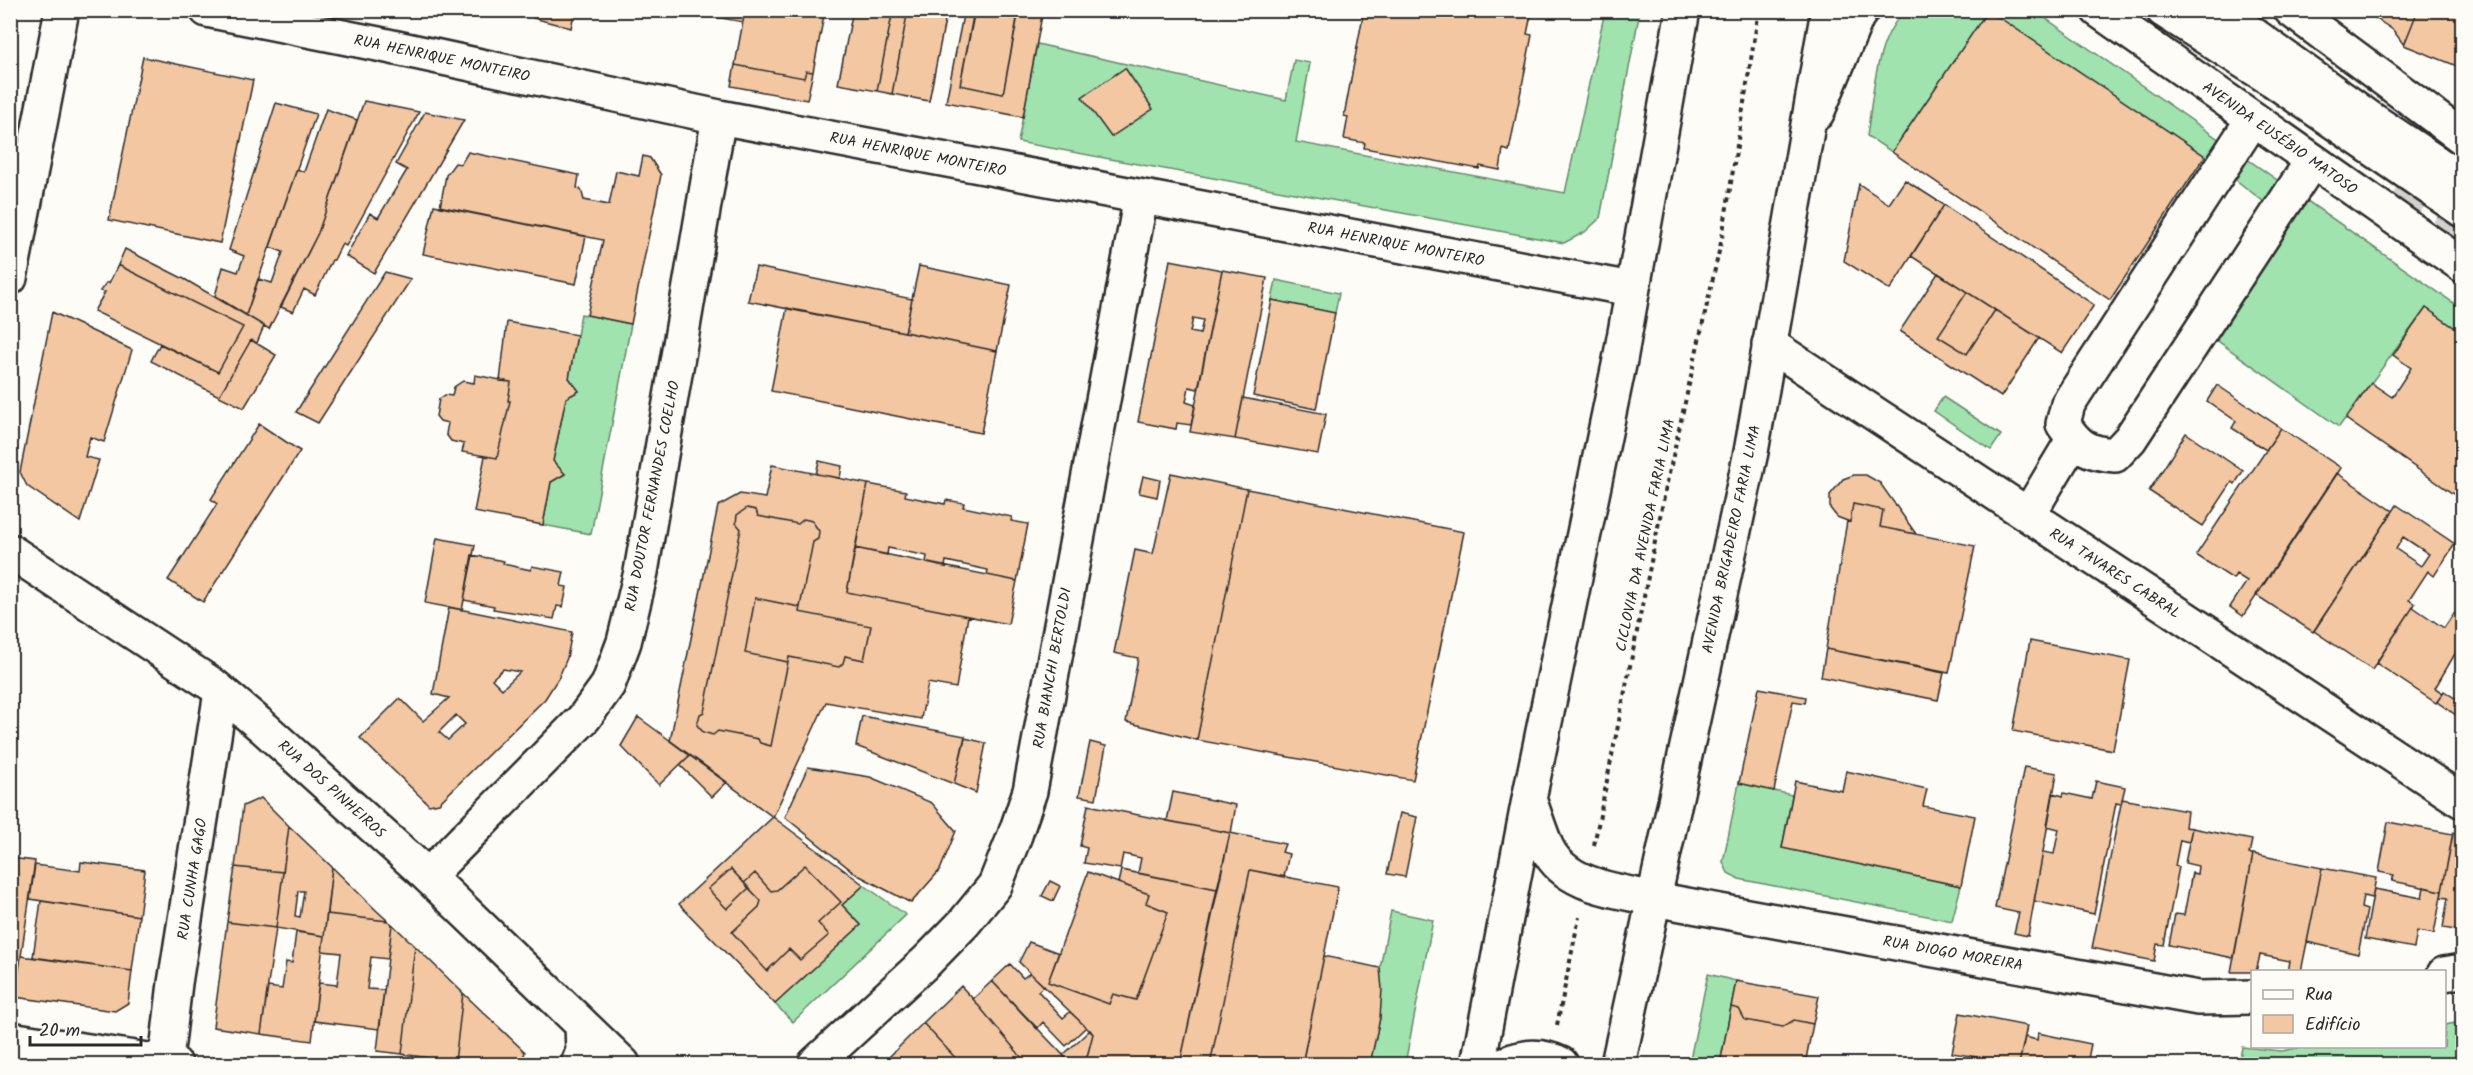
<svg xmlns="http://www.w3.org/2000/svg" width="2473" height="1075" viewBox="0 0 2473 1075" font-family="Kalam,sans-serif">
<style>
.garden{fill:#a0e3ae;stroke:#66876c;stroke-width:1.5}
.building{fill:#f3c7a2;stroke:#2b2b2b;stroke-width:1.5;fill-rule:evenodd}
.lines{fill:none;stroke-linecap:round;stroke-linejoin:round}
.major-tunnel{stroke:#d3d2ce;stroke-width:33;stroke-dasharray:33 16;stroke-linecap:butt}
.minor-casing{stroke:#2b2b2b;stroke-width:38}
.major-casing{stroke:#2b2b2b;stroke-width:38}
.highway-casing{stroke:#2b2b2b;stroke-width:38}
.path{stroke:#2b2b2b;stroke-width:4;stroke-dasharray:4.5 4.5;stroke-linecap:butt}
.minor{stroke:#fdfcf7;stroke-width:33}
.major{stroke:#fdfcf7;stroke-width:33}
.highway{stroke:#fdfcf7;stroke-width:33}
.labels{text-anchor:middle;stroke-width:5;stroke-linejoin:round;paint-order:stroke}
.street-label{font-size:15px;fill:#2b2b2b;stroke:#fdfcf7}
</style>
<rect width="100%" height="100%" fill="#fdfcf7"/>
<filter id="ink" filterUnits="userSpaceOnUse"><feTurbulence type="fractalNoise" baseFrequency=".0167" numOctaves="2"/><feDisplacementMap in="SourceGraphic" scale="12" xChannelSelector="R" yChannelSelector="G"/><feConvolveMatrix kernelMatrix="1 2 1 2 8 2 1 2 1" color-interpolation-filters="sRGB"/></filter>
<g filter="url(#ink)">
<path class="garden" d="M1907 10 2035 11 2462 309V333L2426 308 2339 427 2208 334 2282 216 2205 156 1988 11 1892 152 1867 136C1873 99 1875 34 1907 10Z
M1605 11H1640L1600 218 1585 232 1564 243 1018 142 1037 44 1286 100 1294 60 1310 63 1296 142 1565 193Z
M1276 280 1339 293 1335 313 1272 300Z
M581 314 631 324 591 534 543 525 551 482 565 474 553 461 566 398 579 391 569 378Z
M1943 397 2001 435 1991 450 1934 411Z
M1739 783 1792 795 1782 848 1961 886 1952 921 1739 879 1728 873 1723 862Z
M864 885 906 915 793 1022 775 1004 861 925 842 905Z
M1391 911 1433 920 1405 1064H1370L1380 1018V968Z
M1708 974 1736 981 1720 1064H1689Z
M2462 1022V1064H2239L2242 1047 2282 1051 2307 1046H2444L2445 1025Z"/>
<path class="building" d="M534 10H575L571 28 533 18Z
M711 10H745L743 22 710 16Z
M745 10H825L813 72 806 71 804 78 735 65Z
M853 10H893L877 91 838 84Z
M893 10H908L892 94 877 91Z
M908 10H947L929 101 892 94Z
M964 10H975L960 85 1003 94 1019 10H1043L1023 117 946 102Z
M975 10H1019L1017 19Z
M1364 10H1511L1531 15 1527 34 1532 35 1509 151 1503 149 1500 170 1480 166 1479 169 1364 148 1365 143 1344 139 1348 117 1344 116Z
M1988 10 2205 156 2110 300 1892 152Z
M2363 10H2418L2404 45 2393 30Z
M2418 10H2462V68L2404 45Z
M974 11 1017 19 1003 94 960 85Z
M143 57 253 80 220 243 109 220Z
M735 65 804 78 806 71 813 72 807 100 731 86Z
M1125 68 1153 109 1111 137 1082 97Z
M364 101 419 112 346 246 342 244 334 260H332L315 295 304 289 293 312 281 307 318 233Z
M276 103 316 114 246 315 215 296 223 267 238 272 244 256 229 250Z
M326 109 357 120 318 233 269 329 246 315 258 279 272 283 283 252 270 247 297 169 304 172Z
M425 112 464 120 374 273 346 256 370 213 378 218 407 170 396 164Z
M468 152 579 175 577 188 581 189 584 200 609 205 616 171 639 176 643 156 650 158 661 175 631 324 587 315 603 240 440 207 446 175 455 163 461 164Z
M1905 180 1944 205 1890 290 1844 261 1859 184 1889 204Z
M434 205 586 236 576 284 423 254Z
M1944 205 2094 305 2062 353 1911 256Z
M125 249 186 280 264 326 257 343 251 340 219 396 151 361 160 344 218 372 243 327 118 265Z
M1170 260 1222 270 1198 389 1189 387 1186 402 1195 405 1191 425 1177 423 1176 429 1138 422ZM1193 318 1203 320 1200 334 1190 332Z
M118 265 243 327 218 372 94 311 105 292 100 291 106 283H109Z
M919 266 1011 285 997 351 905 332Z
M756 267 912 299 905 332 748 301Z
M1222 270 1267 278 1235 439 1190 432Z
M385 272 411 279 318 423 296 412Z
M1938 273 1967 292 1938 336 1967 354 1995 310 2039 338 2001 397 1900 331Z
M1967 292 1995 310 1967 354 1938 336Z
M1272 300 1335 313 1316 409 1253 396Z
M787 308 997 351 981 433 771 391Z
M2426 308 2462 333V500L2346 419 2371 383 2392 397 2411 368 2393 355Z
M52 312 132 350 104 442 90 437 85 457 99 460 80 522 27 486 20 472Z
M507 322 577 335 569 378 579 391 566 398 553 461 565 474 551 482 543 525 474 512 485 456 497 458 510 401H508L511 382 500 381Z
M251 340 276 355 244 408 219 396Z
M475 375 511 382 508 401H510L497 458 462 452 464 444 451 441 446 434 448 423 440 421 436 416 439 399 445 395 452 396 454 387 463 381 474 383Z
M2217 385 2281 428 2266 450 2232 428 2236 421 2207 401Z
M1243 398 1326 414 1318 454 1235 439Z
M259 424 300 451 203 602 168 580 217 504 211 499Z
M2281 428 2341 468 2243 616 2230 607 2247 581 2236 574 2233 579 2196 555Z
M2186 433 2243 471 2235 484 2232 482 2203 526 2149 491Z
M819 461 842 466 840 478 816 474Z
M772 465 868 484 847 592 968 616 956 688 928 683 921 719 826 702 773 817 670 741 718 506 740 494 765 498ZM747 508 756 510 758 516 798 524 804 519 812 521 819 531 818 539 813 542 799 612 871 626 864 660 845 656 843 663 839 667 789 657 771 746 760 743 758 739 718 731 713 735 703 732 697 725 700 714 704 712 741 529 736 523 737 515Z
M1171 473 1247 489 1197 740 1126 722 1138 658 1114 653 1135 550 1153 554Z
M2337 473 2393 511 2313 632 2256 595Z
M1854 475H1866L1880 483 1916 534 1880 527 1883 510 1853 504 1850 522 1837 517 1830 508V495L1843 479Z
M1143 476 1160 480 1157 497 1139 493Z
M868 484 906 491 905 496 945 504 946 500 964 503 963 507 1012 517 1011 521 1028 524 1017 581 987 575 988 570 946 561 945 567 926 563 927 556 888 548 887 555 855 548Z
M1247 489 1464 532 1413 780 1197 740Z
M1853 504 1883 510 1880 527 1975 546 1949 673 1826 649 1847 521 1850 522Z
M2397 505 2455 544 2434 576 2428 571 2409 600 2415 604 2372 670 2314 631ZM2403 537 2429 554 2421 566 2396 549Z
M747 508 756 510 758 516 798 524 804 519 812 521 819 531 818 539 813 542 800 607 755 598 745 653 788 662 771 746 760 743 758 739 718 731 713 735 703 732 697 725 700 714 704 712 741 529 736 523 737 515Z
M437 538 475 545 462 610 425 603Z
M855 548 1017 581 1008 624 847 592Z
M472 555 504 561 503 564 531 570 532 566 564 572 561 586 567 587 563 607 557 606 554 619 493 609 494 606 464 600Z
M755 598 800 607 799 612 871 626 864 660 845 656 843 663 839 667 789 657 788 662 745 653Z
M449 607 572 632 567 658 559 677 545 699 439 803 429 805 360 738 400 698 423 721 449 698 433 694ZM503 669 520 672 502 689 492 679ZM456 715 465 724 448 740 439 732Z
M2413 607 2444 628 2454 613 2462 619V642L2435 688 2443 693 2436 703 2376 663Z
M2030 641 2130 660 2113 750 2013 731Z
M1826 649 1944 673 1938 700 1821 677Z
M1759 688 1806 697 1805 703 1793 701 1774 791 1739 783Z
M2444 691 2462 703V719L2437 702Z
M862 716 965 736 954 784 856 746Z
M638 717 690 755 659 785 621 746Z
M965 738 986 743 976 793 954 784Z
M1090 742 1106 746 1096 799 1079 796Z
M690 755 727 782 712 797 680 765Z
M808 767 870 777 932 803 956 831 940 870 911 903 856 874 785 817Z
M2024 767 2057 773 2028 936 2014 933 2019 913 1995 908Z
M1846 771 1927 789 1923 806 1975 816 1961 886 1782 848 1795 781 1842 791Z
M2096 781 2125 787 2121 804 2116 803 2094 914 2034 901 2043 852 2054 854 2059 829 2047 826 2053 793 2063 796 2064 793 2092 799Z
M1173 792 1236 805 1231 833 1167 821Z
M261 798 289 826 283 872 235 867 243 806Z
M2122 799 2187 811 2185 827 2192 828 2189 842 2180 840 2175 866 2179 867 2164 945 2157 944 2154 961 2092 948Z
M1088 805 1230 833 1217 889 1138 873 1141 858 1123 854 1120 869 1084 863 1087 848 1080 846Z
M1400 813 1417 817 1405 877 1387 874Z
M773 817 864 885 842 905 861 925 775 1004 679 904ZM805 865 841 902 818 923 829 935 800 960 789 949 767 971 732 932 759 907 761 901 749 888 727 909 708 889 731 869 744 883 755 873 771 891 777 890Z
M2388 822 2453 834 2442 891 2392 881 2394 875 2379 872Z
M289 826 332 867 324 936 276 928ZM298 891H304L300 917 295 916Z
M2192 828 2252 840 2249 854H2253L2234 958 2169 945 2175 914 2184 915 2192 873 2197 874 2198 866 2185 863Z
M2453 832 2462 839V931L2443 928 2448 898 2441 897Z
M1230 833 1285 844 1282 852 1289 854 1284 877 1250 870 1211 1060 1235 1064H1180Z
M2253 854 2322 868 2301 972H2288L2290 961 2260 955 2256 972H2231Z
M10 858 35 861 15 997 10 996Z
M81 862 145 870 139 916 30 899 35 865 80 871Z
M805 865 841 902 818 923 829 935 800 960 789 949 767 971 732 932 759 907 761 901 744 883 755 873 771 891 777 890Z
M235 867 283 872 276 928 227 922Z
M332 867 377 911 388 921 327 914Z
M2322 868 2376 878 2372 898 2363 896 2361 908 2367 910 2358 954 2307 942Z
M731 869 749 888 727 909 708 889Z
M1121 870 1217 889 1180 1064H1104L1086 1061 1093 1034 1019 962 1029 942 1059 953 1048 982 1109 1004 1113 994 1136 1000 1168 912 1146 903 1149 894 1118 883Z
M1250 870 1338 887 1302 1064H1235L1211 1060Z
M1088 872 1149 894 1146 903 1168 912 1136 1000 1113 994 1109 1004 1048 982Z
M1050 881 1060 886 1053 901 1042 896Z
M2424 887 2442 891 2434 934 2417 931 2414 948 2365 939 2374 889 2422 898Z
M41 901 139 916 132 971 33 957Z
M327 914 388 921 392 924 388 959 371 957 367 989 384 990 379 1029 314 1021 319 983 337 985 341 953 322 951Z
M227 922 276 928 261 1034 213 1027Z
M392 924 415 946 402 1054 377 1051Z
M296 932 324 936 312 1041 261 1034 268 987 282 989 286 962 292 963Z
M415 946 463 993 455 1062 402 1054Z
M21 956 132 971 128 1003 115 1011 15 997Z
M1324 956 1380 968 1382 989 1380 1018 1370 1064H1325L1303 1060Z
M1010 964 1023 978 1030 973 1044 986 1038 991 1063 1018 1070 1012 1086 1027 1066 1046 1043 1022 1037 1029 992 981Z
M992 981 1063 1055 1071 1064H1027L973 999Z
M1736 981 1819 996 1813 1024 1794 1020 1783 1027 1745 1020 1739 1009 1731 1007Z
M961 986 973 999 1027 1064H961L923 1023Z
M463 993 525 1052 521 1064H473L455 1062Z
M1731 1007 1739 1009 1745 1020 1783 1027 1794 1020 1813 1024 1805 1064H1720Z
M1960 1013 2027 1026 2019 1064 1952 1053Z
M923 1023 961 1064H881L889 1057Z
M1090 1030 1093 1034 1085 1064H1071L1063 1055Z
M2038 1033 2091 1044 2087 1064H2019L2025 1037 2037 1040Z"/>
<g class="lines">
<path class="major-tunnel" d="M2391 197 2462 244"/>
<defs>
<path id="minor" d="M207 10 378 44 719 117 1631 289
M2163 10 2273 80 2462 210
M2219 10 2368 117 2462 180
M2253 119 2068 404 2063 424C2078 447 2088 453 2115 455L2130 439 2312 161
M10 278 62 10
M1769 344 2462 801
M2028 515 2073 440
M428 876 584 718 608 685 624 642 641 572 719 117
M1654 899 2198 998 2252 997
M2444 974 2462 971
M10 1039 175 1064
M162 1064 168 1043 175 983 221 692
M815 1064 927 961 964 923 995 885 1015 835 1030 791 1141 197"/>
<path id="major" d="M2098 10 2462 265
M2291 10 2462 137
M1817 113 1857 17 1862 10
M10 551 213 685 264 728 428 876 623 1064
M578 1064 583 1051 582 1025"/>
<path id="highway" d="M1529 799C1535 815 1540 832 1547 848 1566 887 1617 890 1654 899
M1478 1064 1529 799 1620 360 1683 10
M1504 1064C1524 1056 1541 1054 1561 1064
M1618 1064 1751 452 1828 10"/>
</defs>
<use href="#minor" class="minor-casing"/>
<use href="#major" class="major-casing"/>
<use href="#highway" class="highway-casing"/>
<path class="path" d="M1594 845 1666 487 1722 238 1759 10
M1557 1025 1579 917"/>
<use href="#minor" class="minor"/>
<use href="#major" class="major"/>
<use href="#highway" class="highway"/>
</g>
</g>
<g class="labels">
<g class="street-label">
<text transform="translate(442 58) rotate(12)" y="5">RUA HENRIQUE MONTEIRO</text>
<text transform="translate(2280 138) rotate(35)" y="5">AVENIDA EUSÉBIO MATOSO</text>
<text transform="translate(918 154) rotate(11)" y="5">RUA HENRIQUE MONTEIRO</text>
<text transform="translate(1396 244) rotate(11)" y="5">RUA HENRIQUE MONTEIRO</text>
<text transform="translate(652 496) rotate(-79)" y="5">RUA DOUTOR FERNANDES COELHO</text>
<text transform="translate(1645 535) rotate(-78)" y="5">CICLOVIA DA AVENIDA FARIA LIMA</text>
<text transform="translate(1731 539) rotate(-78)" y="5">AVENIDA BRIGADEIRO FARIA LIMA</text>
<text transform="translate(2115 573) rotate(33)" y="5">RUA TAVARES CABRAL</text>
<text transform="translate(1052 668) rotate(-80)" y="5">RUA BIANCHI BERTOLDI</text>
<text transform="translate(332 789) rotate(42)" y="5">RUA DOS PINHEIROS</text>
<text transform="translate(192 879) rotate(-81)" y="5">RUA CUNHA GAGO</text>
<text transform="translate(1953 953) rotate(10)" y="5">RUA DIOGO MOREIRA</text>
</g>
</g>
<rect width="2473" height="1075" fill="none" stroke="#fdfcf7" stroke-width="36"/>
<rect x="18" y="18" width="2437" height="1039" fill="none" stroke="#2b2b2b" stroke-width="2" filter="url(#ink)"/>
<rect x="2251" y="970" width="195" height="78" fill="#fdfcf7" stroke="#a9a8a5" stroke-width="1.5"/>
<rect x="2263" y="990" width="30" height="9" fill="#fdfcf7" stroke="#a9a8a5" stroke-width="1.5"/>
<text x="2305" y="1000" font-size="18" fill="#2b2b2b">Rua</text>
<rect x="2263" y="1015" width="30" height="18" fill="#f3c7a2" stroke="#a9a8a5" stroke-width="1.5"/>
<text x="2305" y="1030" font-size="18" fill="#2b2b2b">Edifício</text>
<path d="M30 1036v9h111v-9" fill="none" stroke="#2b2b2b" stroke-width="3"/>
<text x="39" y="1036" font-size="18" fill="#2b2b2b" stroke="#fdfcf7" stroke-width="4.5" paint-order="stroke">20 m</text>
</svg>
